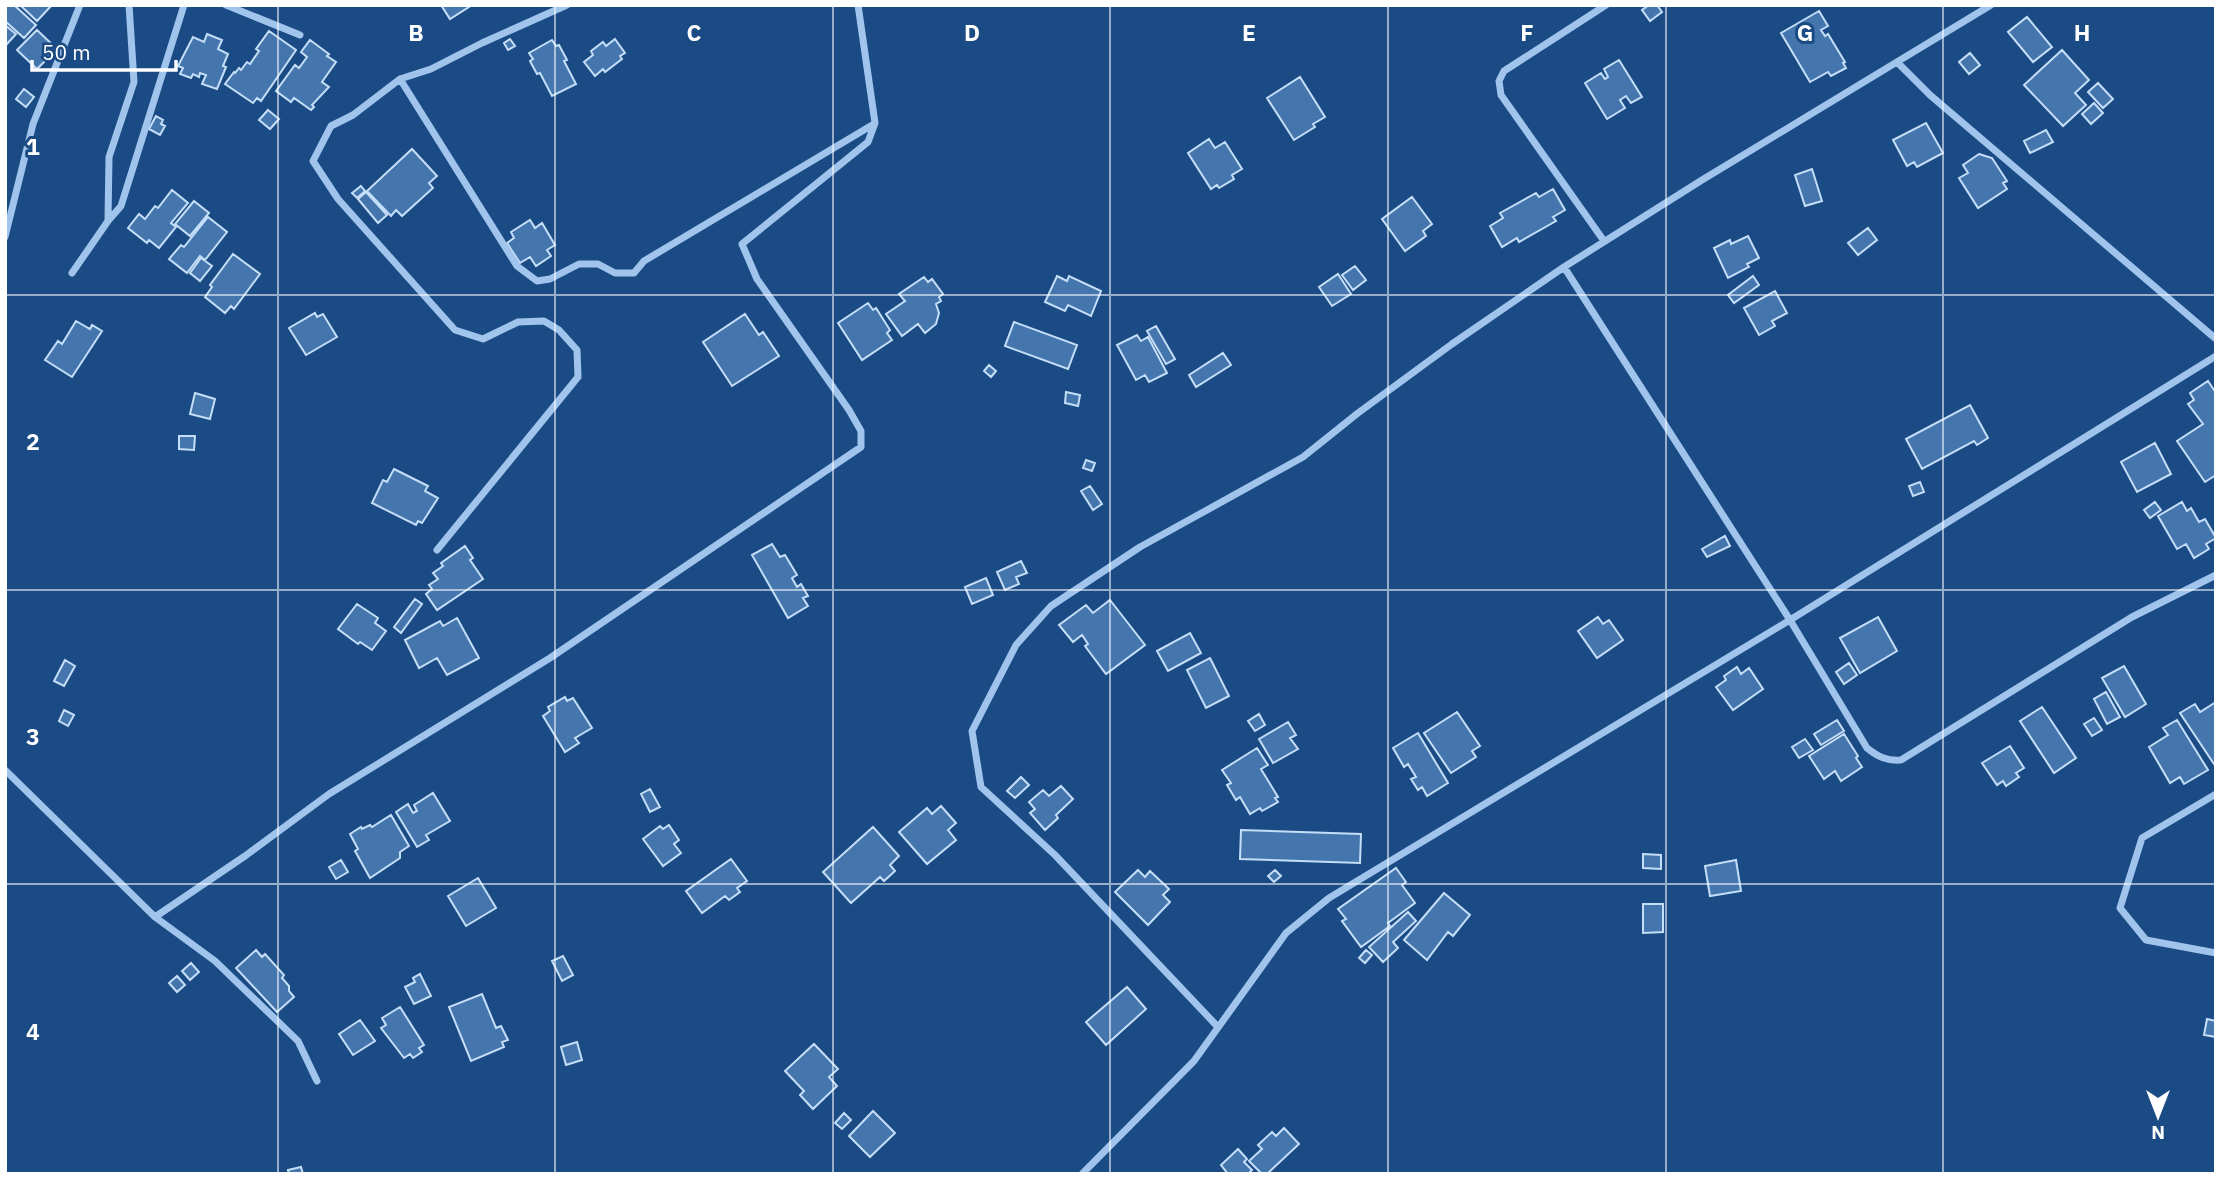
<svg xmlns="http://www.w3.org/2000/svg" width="2221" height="1179" viewBox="0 0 2221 1179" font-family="'IBM Plex Sans',sans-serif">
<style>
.building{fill:#4476ad;stroke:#c5def8;stroke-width:2}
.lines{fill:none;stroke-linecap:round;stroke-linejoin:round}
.minor{stroke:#a0c4eb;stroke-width:7}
.grid{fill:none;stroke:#fff;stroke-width:2;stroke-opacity:0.55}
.grid-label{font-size:23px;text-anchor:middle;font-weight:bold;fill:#fff;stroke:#1b4b84;stroke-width:6;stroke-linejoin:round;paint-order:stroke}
</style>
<rect width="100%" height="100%" fill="#1b4b84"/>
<path class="building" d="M5 5H14L36 25 24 38 5 21Z
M20 5H52L37 21Z
M441 5H472L450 19Z
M1649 5H1657L1662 12 1650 21 1642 10Z
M1819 11 1828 26 1821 30 1825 36 1828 34 1845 62 1843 63 1846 68 1831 76 1828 72 1810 82 1781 33Z
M2027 17 2052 47 2033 62 2008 32Z
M5 25 16 34 7 44 5 43Z
M37 30 57 49 37 69 17 50Z
M269 31 296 50 261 101 257 98 253 103 225 84 234 72 235 73 239 68 241 70 247 62 250 64 259 51 256 49Z
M207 34 222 40 218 49 228 54 223 66 226 67 217 89 202 84 206 75 200 73 199 77 193 74 191 78 180 74 183 68 178 66 193 37 204 42Z
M510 39 515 46 508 50 504 43Z
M615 39 625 53 620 56 622 59 605 72 603 69 595 76 584 62 593 55 591 51 603 42 606 46Z
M310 40 329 54 327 56 336 62 322 82 329 87 312 105 314 107 311 110 294 98 291 102 276 91 295 65 299 68 307 57 301 52Z
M552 40 556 46 559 45 567 60 564 61 576 84 552 96 540 73 537 74 530 61 533 59 529 53Z
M2062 50 2089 80 2075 93 2086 105 2063 126 2024 85Z
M1970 53 1980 65 1969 74 1959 62Z
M1619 60 1642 97 1631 103 1626 96 1620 100 1625 108 1607 119 1585 83 1601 73 1605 79 1608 77 1604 69Z
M1300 77 1325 117 1313 124 1315 127 1294 140 1267 98Z
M2098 83 2113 99 2103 108 2088 92Z
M24 89 34 97 26 107 16 99Z
M2094 103 2103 113 2091 124 2082 114Z
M268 110 279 119 270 129 259 120Z
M156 116 163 120 161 124 165 126 160 135 149 129Z
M1926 123 1943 153 1917 167 1914 162 1907 166 1893 140Z
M2046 130 2053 142 2030 153 2024 141Z
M1209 139 1215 148 1225 142 1242 169 1232 175 1234 179 1219 188 1217 185 1211 189 1188 153Z
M412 149 437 176 429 183 433 188 402 216 396 210 391 216 367 191Z
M1979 154 1992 158 2007 181 2003 183 2007 189 1978 208 1959 178 1968 173 1963 165Z
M1812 169 1822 201 1805 206 1795 175Z
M361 186 365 191 357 198 352 193Z
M1553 189 1565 210 1553 217 1556 221 1519 242 1517 238 1502 247 1490 226 1503 218 1500 213 1536 193 1539 197Z
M172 190 188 203 171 223 176 227 159 248 149 240 147 243 128 228 139 214 145 219 155 206 158 208Z
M366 192 387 215 378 223 358 199Z
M1412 197 1432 224 1423 231 1426 236 1405 251 1382 219Z
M194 201 209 213 190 236 175 224Z
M208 217 227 232 205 260 200 256 187 273 169 259 181 245 184 247Z
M530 220 535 228 542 223 555 245 547 250 551 256 536 266 530 257 520 263 507 243 514 238 511 232Z
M1868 228 1877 240 1858 255 1848 243Z
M1748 236 1759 258 1747 264 1749 267 1728 278 1714 248 1730 240 1731 244Z
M233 254 260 274 234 309 231 306 225 313 205 297 212 287 210 285Z
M201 258 212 266 200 281 190 273Z
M1355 266 1366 280 1353 290 1342 275Z
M1338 274 1351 294 1332 306 1319 287Z
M1057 276 1067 281 1069 276 1101 291 1091 316 1068 305 1065 311 1045 302Z
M1753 276 1759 285 1734 303 1728 295Z
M924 277 928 282 932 279 943 294 939 297 941 301 936 304 939 313 936 324 925 333 918 324 902 336 886 314 905 301 899 294Z
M1775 291 1787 313 1772 321 1775 326 1759 335 1744 308Z
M868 303 873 310 876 308 890 330 887 333 892 340 862 360 838 323Z
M315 313 317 317 323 314 337 337 306 355 289 328Z
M745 314 759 335 763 332 779 356 732 386 703 342Z
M76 321 90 329 92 325 102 331 72 377 45 360 58 341 62 344Z
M1014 322 1077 345 1068 369 1005 346Z
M1156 326 1175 359 1166 364 1147 331Z
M1137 335 1141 341 1148 337 1167 373 1149 382 1145 375 1136 380 1117 345Z
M1223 353 1231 365 1196 387 1189 375Z
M989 365 996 371 991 377 984 371Z
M2208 381 2216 393V475L2205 482 2177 441 2203 424 2188 404 2194 400 2190 393Z
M1066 392 1080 395 1078 406 1065 403Z
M195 393 215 399 210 419 190 414Z
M1970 405 1988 438 1977 445 1974 441 1922 469 1906 439Z
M179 436H195L194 450 179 449Z
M2155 443 2171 474 2137 492 2121 462Z
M1086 460 1095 463 1092 471 1083 468Z
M394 469 428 486 425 491 438 498 422 523 418 521 416 525 372 503 383 480 387 482Z
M1920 482 1924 492 1913 496 1909 486Z
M1090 486 1102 504 1093 510 1081 491Z
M2155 502 2161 510 2150 518 2144 510Z
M2182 502 2187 511 2191 508 2199 522 2205 519 2216 538 2206 544 2209 549 2194 558 2186 544 2177 549 2158 516Z
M1725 536 1730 546 1707 557 1702 549Z
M772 544 780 557 785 555 797 575 792 578 797 587 801 584 808 596 803 598 808 606 788 618 752 555Z
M465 546 473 558 470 560 483 579 437 610 426 594 432 589 429 585 438 579 433 573 443 566 441 563Z
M1021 561 1027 573 1016 577 1019 584 1005 590 997 572Z
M986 578 993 595 972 604 965 587Z
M415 599 422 604 401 633 394 627Z
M1110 600 1145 645 1106 674 1085 646 1088 644 1082 635 1073 642 1059 625 1086 605 1093 613Z
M357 604 378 618 375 623 386 631 372 650 360 642 358 644 338 629Z
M1598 617 1603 624 1609 620 1623 640 1597 658 1578 631Z
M1878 617 1897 651 1860 673 1840 638Z
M457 618 479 658 447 675 437 658 419 668 405 640 440 621 443 626Z
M1190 633 1201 653 1168 671 1157 651Z
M1210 658 1229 696 1206 708 1187 670Z
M65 660 75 666 64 686 54 681Z
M1849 663 1857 675 1844 684 1836 672Z
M2124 666 2146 704 2125 717 2102 678Z
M1737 667 1741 674 1749 668 1763 689 1733 710 1716 687 1726 680 1724 676Z
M2106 692 2120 717 2107 724 2094 699Z
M565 697 567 701 573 698 592 728 575 738 579 743 565 752 543 716 550 711 548 707Z
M2216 702V763L2214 764 2180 713 2195 704 2200 712Z
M2042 707 2076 758 2054 773 2020 721Z
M64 710 74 715 68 726 59 721Z
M1457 712 1480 746 1472 751 1476 757 1451 773 1424 733Z
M1259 714 1265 725 1255 731 1248 721Z
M2094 718 2102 730 2092 736 2084 724Z
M1837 720 1844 731 1821 745 1814 734Z
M2177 720 2208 770 2184 784 2180 777 2170 783 2149 747 2168 735 2163 728Z
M1288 722 1296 735 1290 738 1298 749 1273 763 1259 739Z
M1418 733 1448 783 1427 796 1422 787 1418 790 1411 779 1416 777 1408 764 1404 767 1393 748Z
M1844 734 1858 756 1856 758 1862 767 1841 781 1835 771 1824 779 1809 756Z
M1805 739 1813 750 1799 758 1792 747Z
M2010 746 2024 768 2016 773 2019 777 2006 786 2003 781 1997 785 1982 763Z
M1257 748 1268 765 1261 769 1278 797 1275 798 1278 802 1262 811 1260 808 1250 814 1240 797 1236 800 1227 785 1231 783 1222 770Z
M1021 777 1029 785 1015 798 1007 791Z
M1061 786 1073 799 1056 815 1058 818 1045 830 1030 813 1035 809 1029 802 1043 790 1049 796Z
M650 789 660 807 650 812 641 794Z
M433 793 450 821 426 835 429 840 417 847 396 812 408 804 413 813 417 811 414 805Z
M941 806 956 823 948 830 956 840 927 864 899 832 927 808 932 814Z
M391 815 409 846 400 852V858L370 878 355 851 358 849 350 834 361 827 362 829 370 825 372 827Z
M669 825 679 840 674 844 681 853 663 866 643 839 660 826 663 829Z
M873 827 899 856 890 865 895 871 884 881 880 877 851 903 823 872Z
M1241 830 1361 834 1360 863 1240 859Z
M1643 854 1661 855V869L1643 868Z
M731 859 747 881 737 888 740 892 729 900 725 896 702 913 686 891Z
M341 860 348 872 336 879 329 867Z
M1736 860 1741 891 1710 896 1705 866Z
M1396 868 1406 882 1402 885 1415 903 1388 923 1390 926 1361 947 1342 921 1346 919 1338 909Z
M1138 870 1145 877 1150 871 1169 889 1163 895 1170 902 1148 925 1115 892Z
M1275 870 1281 876 1274 882 1268 876Z
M478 878 496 908 466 926 448 896Z
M1444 893 1470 915 1453 936 1448 932 1427 960 1404 940Z
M1643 904H1663V932L1643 933Z
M1408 912 1416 921 1393 942 1398 948 1383 962 1369 947Z
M256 950 262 957 265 954 284 975 282 978 289 986V991L294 997 277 1012 236 968Z
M1366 950 1372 955 1365 963 1359 958Z
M563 956 573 975 562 981 552 961Z
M191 963 199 972 190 980 182 971Z
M420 974 431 996 414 1004 405 987 415 982 413 978Z
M177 976 185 985 177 992 169 983Z
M1127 987 1146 1009 1106 1045 1086 1022Z
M482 994 496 1028 501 1026 508 1040 502 1042 504 1047 471 1061 449 1007Z
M400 1007 424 1045 419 1048 422 1052 413 1058 410 1054 404 1058 381 1028 386 1025 382 1018Z
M2207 1019 2216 1021V1037L2204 1035Z
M360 1020 375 1041 353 1055 339 1034Z
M577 1042 582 1060 566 1065 561 1047Z
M814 1044 838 1069 829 1077 837 1086 813 1109 800 1095 804 1091 785 1071Z
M873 1111 895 1133 870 1157 849 1136Z
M844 1113 851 1120 842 1129 835 1123Z
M1284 1128 1299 1144 1267 1174H1262L1249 1161 1262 1149 1258 1145 1272 1132 1276 1136Z
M1238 1149 1247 1159 1244 1162 1252 1170 1248 1174H1228L1221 1165Z
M301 1167 303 1174H289L288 1170Z"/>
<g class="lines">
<path class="minor" d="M226 5 300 35
M1897 62 1930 95 2216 339
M400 79 517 266 537 281 550 279 579 264H598L615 273H634L644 261 874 124
M108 221 121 206 184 5
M5 237 33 124 80 5
M1604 241 1501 95 1499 81 1504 71 1606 5
M1564 267 1790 620 1867 748C1878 757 1887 761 1901 760L2132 617 2216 575
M72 273 108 221 109 157 134 82 129 5
M437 550 578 377 577 350 559 330 544 321 518 322 483 339 455 330 338 199 313 161 331 126 353 115 400 79 431 69 482 43 567 5
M5 770 155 917 215 961 298 1041 317 1081
M2216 794 2142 838 2120 908 2146 940 2216 953
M155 917 245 856 329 794 550 658 861 447V431L849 410 757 279 742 244 868 142 875 123 858 5
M1218 1027 1055 855 981 787 972 731 1016 645 1051 606 1140 547 1303 457 1358 413 1452 344 1564 267 1702 180 1991 5
M1082 1174 1194 1061 1286 933 1329 898 1790 620 2216 356"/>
</g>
<path class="grid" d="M278 5V1174M555 5V1174M833 5V1174M1110 5V1174M1388 5V1174M1666 5V1174M1943 5V1174M5 295H2216M5 590H2216M5 884H2216"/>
<g class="grid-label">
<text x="416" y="41">B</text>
<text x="694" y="41">C</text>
<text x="972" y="41">D</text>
<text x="1249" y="41">E</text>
<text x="1527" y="41">F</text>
<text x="1805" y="41">G</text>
<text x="2082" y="41">H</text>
<text x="33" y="155">1</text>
<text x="33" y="450">2</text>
<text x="33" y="745">3</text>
<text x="33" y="1040">4</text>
</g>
<rect width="2221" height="1179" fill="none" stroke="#ffffff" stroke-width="14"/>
<g transform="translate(2158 1116) rotate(180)" stroke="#1b4b84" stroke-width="5" paint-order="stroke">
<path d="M0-5L12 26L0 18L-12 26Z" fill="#ffffff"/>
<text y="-10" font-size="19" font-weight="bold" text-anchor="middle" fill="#ffffff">N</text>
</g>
<path d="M32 60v10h144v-10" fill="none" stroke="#ffffff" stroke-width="3.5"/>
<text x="42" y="60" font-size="21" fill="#ffffff" stroke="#1b4b84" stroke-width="5" paint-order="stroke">50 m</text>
</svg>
